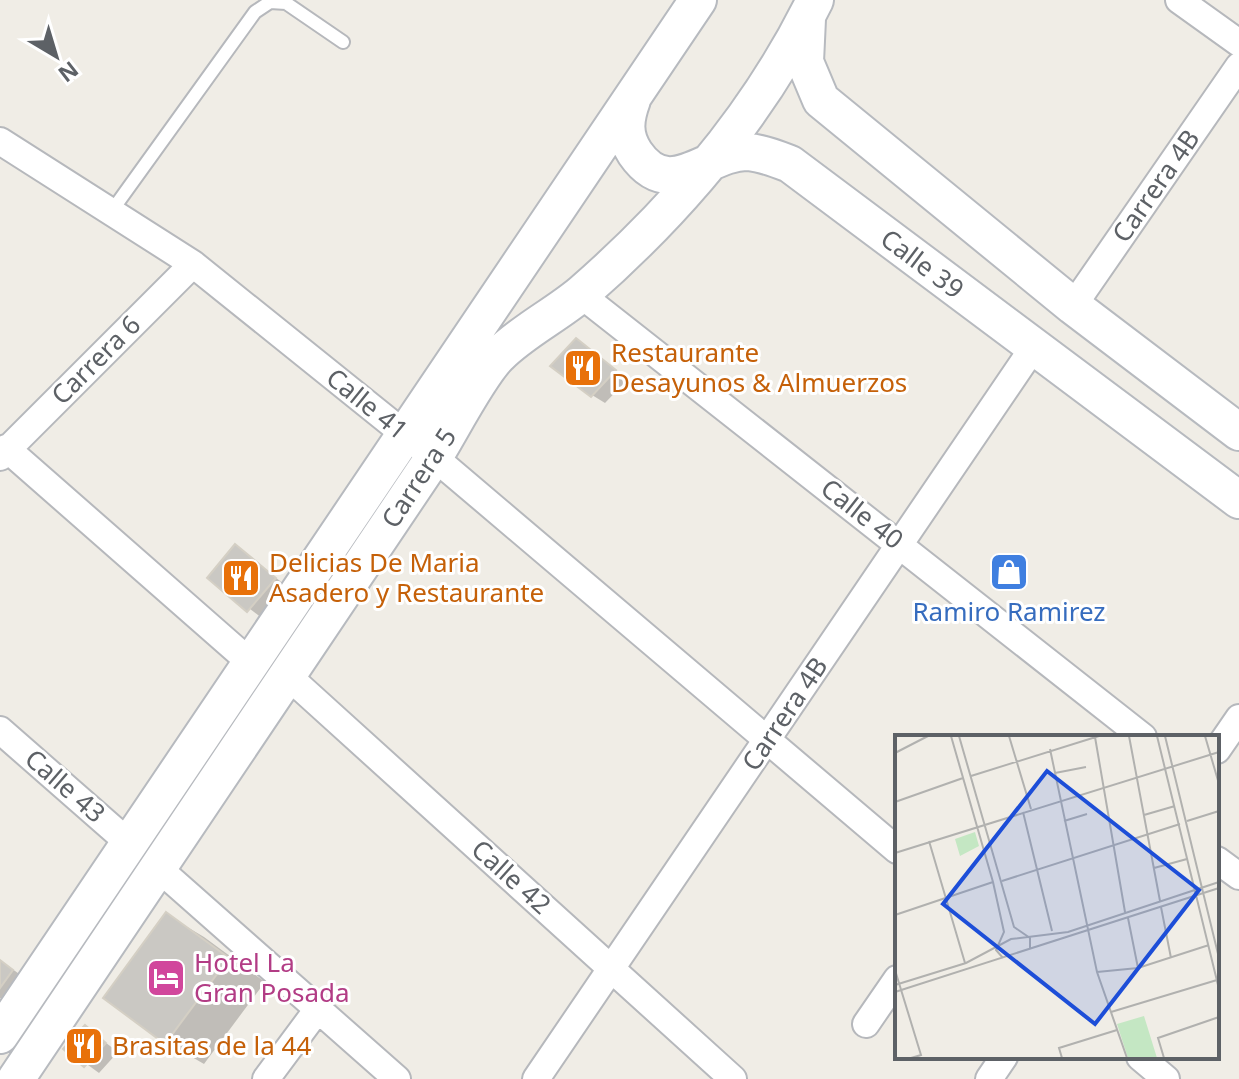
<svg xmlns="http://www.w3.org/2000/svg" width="1239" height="1079" viewBox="0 0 1239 1079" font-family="'Noto Sans',sans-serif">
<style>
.shadow{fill:#0003}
.building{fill:#cac8c3;stroke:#d4cfc4;stroke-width:2}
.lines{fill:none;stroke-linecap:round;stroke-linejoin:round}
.lane-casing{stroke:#b6b8bc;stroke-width:16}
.street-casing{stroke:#b6b8bc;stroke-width:30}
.secondary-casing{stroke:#b7babf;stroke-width:40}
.lane{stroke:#fff;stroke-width:12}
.street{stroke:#fff;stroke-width:26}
.secondary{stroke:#fff;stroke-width:36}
.labels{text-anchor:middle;stroke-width:6;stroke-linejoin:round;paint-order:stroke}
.street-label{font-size:26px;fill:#5d6166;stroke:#fff}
.food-label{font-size:26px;fill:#c56008;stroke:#fff;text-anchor:start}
.shop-label{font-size:26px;fill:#366cbe;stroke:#fff}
.hotel-label{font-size:26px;fill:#b23c85;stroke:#fff;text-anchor:start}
.inset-road{fill:none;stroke:#b1b1af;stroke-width:2}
.view{fill:#1d4ed8;fill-opacity:0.15;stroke:#1d4ed8;stroke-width:4}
.inset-edge{fill:none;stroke:#5d6166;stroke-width:4}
</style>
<rect width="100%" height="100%" fill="#f0ede6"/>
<path class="shadow" d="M577 341 628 379 605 403 592 395Z
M235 547 288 587 262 618 209 578Z
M167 915 204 937 265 982 204 1064 166 1042Z
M0 960 26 979 8 1002 0 998Z
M85 1027 118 1052 99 1073 66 1049Z"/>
<path class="building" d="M576 338 616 370 591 397 550 366Z
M235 544 276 578 247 612 207 578Z
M166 912 229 958 165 1044 103 998Z
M0 960 13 970 0 988Z
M85 1025 106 1043 84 1067 63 1049Z"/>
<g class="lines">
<defs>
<path id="lane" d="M111 212 255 12 270 2 286 3 343 42"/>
<path id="street" d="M1179 0 1239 43
M0 141 193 264 448 469 897 850
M580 294 1143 737
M1073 306 1239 66
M6 448 251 663
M0 457 193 264
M288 676 733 1079
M0 730 129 843
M1217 750 1239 718
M1217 860 1239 876
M158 868 397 1079
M866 1024 897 979
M1140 1057 1166 1079
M266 1079 318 1009
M536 1079 1033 348
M989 1079 1004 1057"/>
<path id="secondary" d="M807 19 805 62 821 100 1073 306 1239 432
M632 100C625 119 623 135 635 153 670 204 707 151 748 152 762 153 777 159 790 164L1239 500
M0 1035 698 0
M16 1079 434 457C450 432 479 374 499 355 523 331 556 315 582 293 676 211 760 113 815 0"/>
</defs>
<use href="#lane" class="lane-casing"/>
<use href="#street" class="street-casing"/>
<use href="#secondary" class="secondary-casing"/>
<use href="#lane" class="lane"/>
<use href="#street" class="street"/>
<use href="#secondary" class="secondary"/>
</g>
<defs>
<symbol id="restaurant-square" viewBox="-11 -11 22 22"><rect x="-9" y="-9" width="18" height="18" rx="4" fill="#e8710a" stroke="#fff"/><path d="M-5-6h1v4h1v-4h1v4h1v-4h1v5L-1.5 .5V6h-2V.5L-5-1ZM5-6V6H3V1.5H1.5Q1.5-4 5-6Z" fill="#fff"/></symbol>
<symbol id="shop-square" viewBox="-11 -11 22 22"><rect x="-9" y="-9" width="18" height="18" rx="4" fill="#3f7fe0" stroke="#fff"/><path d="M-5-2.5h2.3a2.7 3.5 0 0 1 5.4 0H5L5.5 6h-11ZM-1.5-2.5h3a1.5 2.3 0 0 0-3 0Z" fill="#fff"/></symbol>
<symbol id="hotel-square" viewBox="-11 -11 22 22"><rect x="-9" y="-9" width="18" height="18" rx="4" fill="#d1479c" stroke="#fff"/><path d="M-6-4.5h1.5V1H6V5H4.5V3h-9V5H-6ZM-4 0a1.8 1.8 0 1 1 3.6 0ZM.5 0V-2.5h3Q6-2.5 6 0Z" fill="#fff"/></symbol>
</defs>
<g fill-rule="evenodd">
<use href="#restaurant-square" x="561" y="346" width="44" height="44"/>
<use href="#shop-square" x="987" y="550" width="44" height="44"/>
<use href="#restaurant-square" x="219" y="556" width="44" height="44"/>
<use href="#hotel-square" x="144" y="956" width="44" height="44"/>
<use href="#restaurant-square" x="62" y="1024" width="44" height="44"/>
</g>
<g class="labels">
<g class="street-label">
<text transform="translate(1156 186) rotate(-55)" y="9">Carrera 4B</text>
<text transform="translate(922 264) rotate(37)" y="9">Calle 39</text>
<text transform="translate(96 360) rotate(-45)" y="9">Carrera 6</text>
<text transform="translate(367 404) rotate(39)" y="9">Calle 41</text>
<text transform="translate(419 478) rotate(-57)" y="9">Carrera 5</text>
<text transform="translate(862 514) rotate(38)" y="9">Calle 40</text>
<text transform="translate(785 714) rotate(-56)" y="9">Carrera 4B</text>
<text transform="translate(65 786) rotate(41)" y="9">Calle 43</text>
<text transform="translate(511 877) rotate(42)" y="9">Calle 42</text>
</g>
<g class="food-label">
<text x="611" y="362">Restaurante<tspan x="611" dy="30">Desayunos &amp; Almuerzos</tspan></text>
<text x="269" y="572">Delicias De Maria<tspan x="269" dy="30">Asadero y Restaurante</tspan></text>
<text x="112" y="1055">Brasitas de la 44</text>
</g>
<g class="shop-label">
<text x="1009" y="621">Ramiro Ramirez</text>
</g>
<g class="hotel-label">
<text x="194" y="972">Hotel La<tspan x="194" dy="30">Gran Posada</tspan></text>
</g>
</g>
<g transform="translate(895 735)">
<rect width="324" height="324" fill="#f0ede6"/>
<path d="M80 97 84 111 65 121 60 104ZM249 281 262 323H233L222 289Z" fill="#c4e7c3"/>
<path class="inset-road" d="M56 1 98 147 109 197 101 215 108 223M64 1 119 192 135 203V214M114 1 136 74M234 1 265 166M262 1 324 254M270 1 324 223M310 1 324 49M200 2 230 177M155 14 202 237 232 323M0 18 33 1M160 38 191 32M76 41 204 1M0 67 68 43M128 77 157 196M249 80 280 71M169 86 192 79M292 86 324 76M34 106 70 228M0 118 324 17M259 133 292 124M107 146 285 89M266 172 276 223M0 180 98 147M233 183 243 233M0 235 26 320 16 323M202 237 243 233 314 210M0 250 71 228 116 204 173 197 324 147M0 257 324 153M216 277 322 245M167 323 164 313 222 295M269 323 263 303 324 282"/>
<path class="view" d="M152 36 304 155 200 289 48 169Z"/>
<rect width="324" height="324" class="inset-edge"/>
</g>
<g transform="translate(56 56) rotate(142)" stroke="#ffffff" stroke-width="6" paint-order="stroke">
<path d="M0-6L14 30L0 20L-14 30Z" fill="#5d6166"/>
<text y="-12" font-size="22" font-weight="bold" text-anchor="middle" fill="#5d6166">N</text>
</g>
</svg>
